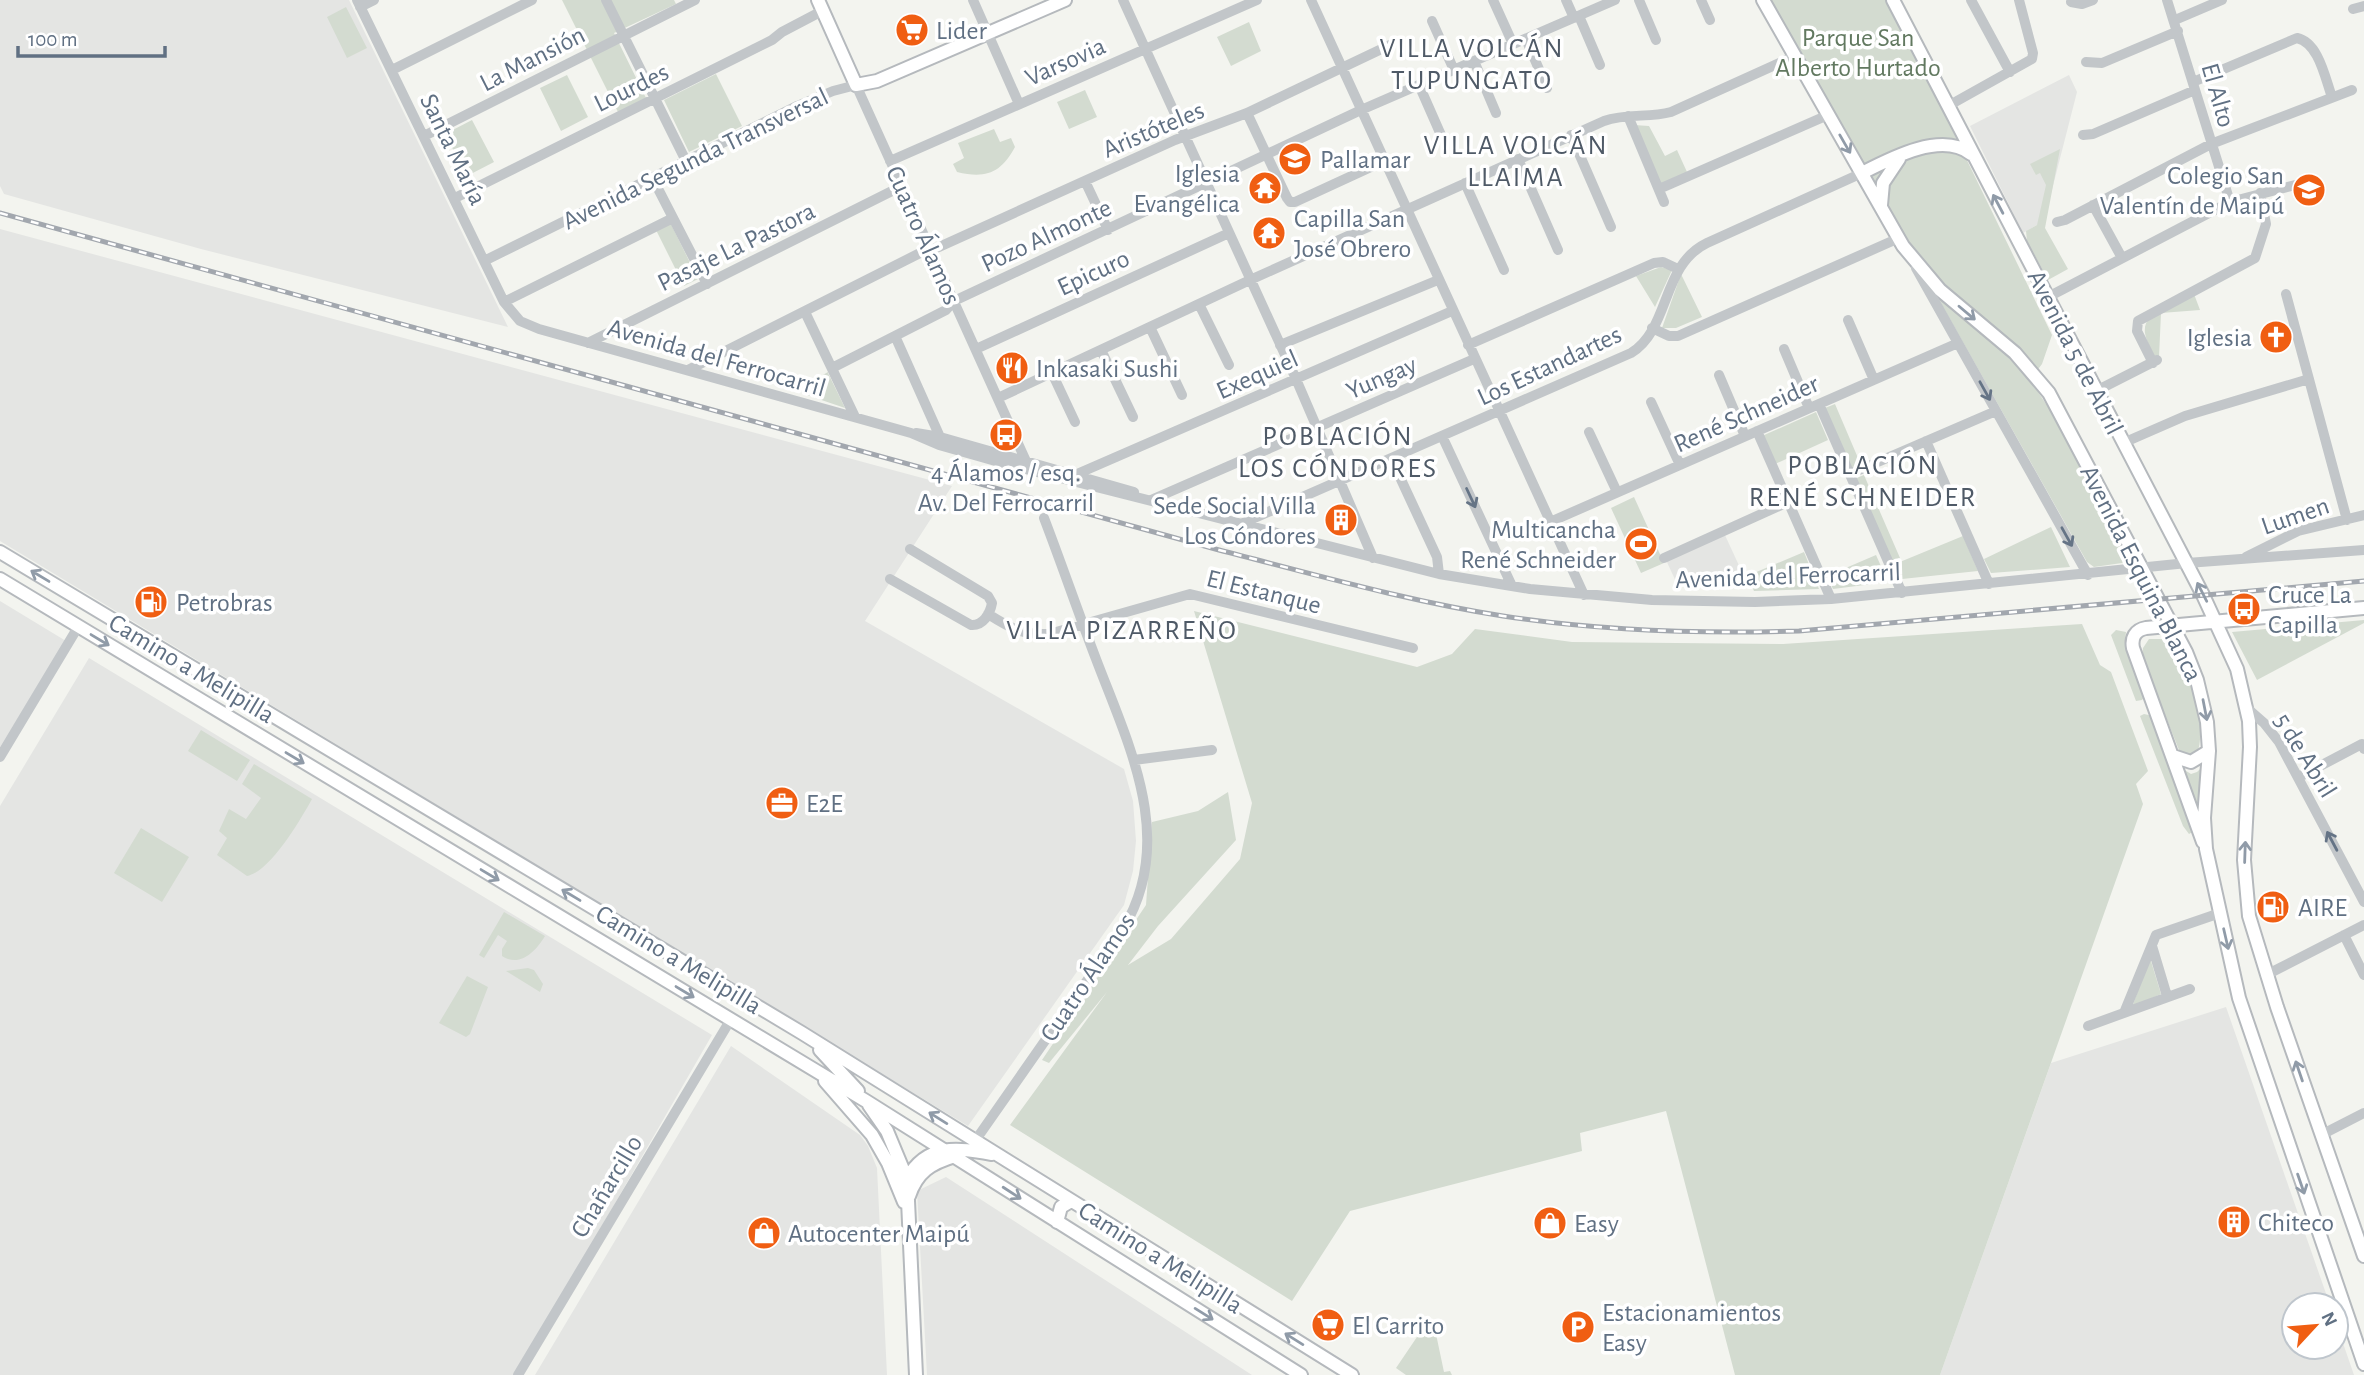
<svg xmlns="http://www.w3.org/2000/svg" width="2364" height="1375" viewBox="0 0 2364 1375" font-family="'Alegreya Sans',sans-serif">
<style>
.built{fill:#e4e5e3}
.green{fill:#d3dbd0}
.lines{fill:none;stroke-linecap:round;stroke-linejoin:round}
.major-casing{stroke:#b5b9bd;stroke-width:16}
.minor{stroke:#c2c6c9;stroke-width:10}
.major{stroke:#fff;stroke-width:12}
.rail-casing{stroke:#a2a7ae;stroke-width:5}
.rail{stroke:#fff;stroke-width:2.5;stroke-dasharray:8;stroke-linecap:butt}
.oneway{stroke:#909ba8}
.oneway2{stroke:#657486}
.labels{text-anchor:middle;stroke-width:7;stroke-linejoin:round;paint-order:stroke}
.poi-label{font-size:26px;fill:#607083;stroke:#fff;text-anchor:start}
.park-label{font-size:26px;fill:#627960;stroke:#fff}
.street-label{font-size:26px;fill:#607083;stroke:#fff}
.neighbourhood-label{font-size:28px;letter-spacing:2px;fill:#4f5a67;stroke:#fff}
</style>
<rect width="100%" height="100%" fill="#f3f4ef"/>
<path class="built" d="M0 0H349L508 327 201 249 4 194 0 186Z
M2069 75 2077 92 2044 221 2023 233 1970 126Z
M0 229 952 486 865 621 1124 769 1133 801 1136 841 1133 871 1124 905 968 1126 0 541Z
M1724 533 1748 585 1678 586 1666 560Z
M0 601 66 641 0 747Z
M89 658 712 1035 516 1375H0V806Z
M2226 1007 2330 1305H2294V1347H2336V1323L2354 1375H1940L2051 1063Z
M731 1046 860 1135 868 1146 877 1168 887 1375H535Z
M946 1177 1252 1375H927L917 1191Z"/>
<path class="green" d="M562 0H674L676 4 614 33 646 98 618 112Z
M1770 0H1889L2052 335 2042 364 2030 380 2058 422 2129 562 2094 567 2087 562Z
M346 7 367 48 347 58 327 17Z
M1249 22 1261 51 1231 66 1217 37Z
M716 74 742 126 689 152 664 100Z
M567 75 588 117 561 131 540 88Z
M1085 90 1097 117 1069 129 1057 102Z
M472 120 494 162 467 176 445 134Z
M1634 125 1649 126 1665 156 1677 150 1687 172 1661 184Z
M994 129 1000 142 1011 138 1015 147C1001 173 986 179 957 172L953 164 964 158 958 143Z
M2060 149 2045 228 2068 269 2048 280 2027 241 2026 231 2037 225 2046 185 2040 173 2036 175 2030 164Z
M670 222 698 279 684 286 656 230Z
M1661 267 1672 270 1655 307 1636 276Z
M1681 274 1702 317 1676 328H1662Z
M2194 294 2200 310 2161 313 2159 357 2155 359C2152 351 2146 341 2145 333 2142 310 2178 302 2194 294Z
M828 372V373L845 408 795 391Z
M1835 404 1861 465 1852 469 1825 408Z
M1816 412 1828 440 1775 464 1762 436Z
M1864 475 1900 558 1890 562 1854 479Z
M1634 497 1664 563 1641 573 1611 508Z
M2051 527 2070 567 1991 573 1984 559Z
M1963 536 1978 571 1902 579 1895 564Z
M1804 552 1819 589 1754 591 1747 576Z
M1876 555 1888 582 1833 589 1827 576Z
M1194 611 1417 667 1452 654 1475 629 1572 642 1783 644 2082 624 2100 665 2111 672 2148 771 2136 784 2143 804 1940 1375H1735L1666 1111 1580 1133 1582 1151 1350 1211 1292 1301 1010 1125 1107 992 1049 1063 1042 1060 1146 905 1152 822 1198 811 1228 792 1236 840 1158 926 1128 965 1171 939 1240 859 1252 803Z
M2364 620V623L2257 680 2232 632Z
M2116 630 2126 632 2125 640 2146 695 2142 700 2136 701 2111 635Z
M2149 639H2169C2186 672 2209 717 2197 755H2184L2179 750 2142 657 2143 648Z
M2144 714 2153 716 2196 830 2189 834 2183 826 2140 716Z
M201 730 250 760 237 781 188 751Z
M254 764 312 799C301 819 270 872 247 876L217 855 227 838 219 831 229 809 246 819 261 798 242 784Z
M2202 767 2200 809H2196L2183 769 2191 774 2197 772Z
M141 828 189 857 162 902 114 873Z
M504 912 545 936C536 951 520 968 502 956V949L507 941 498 935 484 958 479 955Z
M2150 958 2161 994 2132 1007Z
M528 968 534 970 543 984 540 992 506 971Z
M467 976 488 987 470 1034 466 1037 439 1023Z
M1419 1334H1436L1444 1372 1450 1371 1452 1375H1406L1396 1368Z"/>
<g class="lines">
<defs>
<path id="major" d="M818 0 856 85 877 81 1065 0
M1763 0 1903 246 1940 290 2015 353 2049 393 2186 652 2197 680 2207 722 2209 751 2204 818 2206 849 2239 998 2364 1364
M1893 0 2203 595 2237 669 2249 721 2250 747 2244 860 2249 916 2277 1007 2364 1256
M1862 173C1891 158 1942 131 1971 154
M1881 205 1883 183 1899 159
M0 552 802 1033 1352 1375
M0 579 866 1101 1301 1375
M2173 756 2191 762 2209 751
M2203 842 2133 648C2131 638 2135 630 2146 628L2364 608
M820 1050 858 1091
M825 1081 872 1135 888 1163 904 1202
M869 1105 887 1131 907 1179 916 1375
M907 1179C927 1143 957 1148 992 1154
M909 1196C917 1172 931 1163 955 1156
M1057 1222 1061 1207 1071 1201"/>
</defs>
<use href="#major" class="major-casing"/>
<path class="minor" d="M357 0 504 302 520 321 539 329 911 433 939 445 1006 464 1439 574 1530 589 1652 600 1755 602 1831 599 2187 563 2364 550
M606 0 686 161
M973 0 1019 104
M1123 0 1296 379 1373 558
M1311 0 1584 595
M1493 0 1513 44
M1566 0 1574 18
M1639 0 1656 40
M1701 0 1710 20
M1971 0 2010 72
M2167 0 2230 202
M2071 2 2082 4 2093 0
M360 7 374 0
M2353 9 2364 6
M1579 16 1600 65
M2175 20 2222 0
M1432 21 1454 70
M1526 39 1547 88
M1474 61 1496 113
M2086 62 2102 63 2178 31
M392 70 532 0
M2193 82 2297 38C2319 43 2325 78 2332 97
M1419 85 1441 135
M1948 106 2032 59 2033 53 2019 0
M1247 113 1287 198 1290 202H1295L1384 161
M1628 116 1664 202
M1571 135 1611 227
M2083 135 2093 134 2195 90
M424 136 695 0
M1518 159 1558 250
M890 161 1257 0
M652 177 707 284
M1085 181 1108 230
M1465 183 1504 270
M1659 189 1828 115
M455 198 772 40 782 32 822 11
M2093 205 2122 258
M2057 222 2065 220 2211 144 2352 90
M484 261 797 106 833 91 856 85 1030 470
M1916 268 2088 575
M2286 294 2347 520
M2048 297 2230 202 2303 183
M504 302 673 218
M1199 304 1229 365
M805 312 855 417
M1848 320 1874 380
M1150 327 1182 395
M1652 328 1669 336H1678L1899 238
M895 336 940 437
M588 343 902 186
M1280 345 1438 280
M1468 345 1654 263 1663 262 1678 269
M976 349 1229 233
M1784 349 1809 408
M1101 350 1133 417
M2153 363 2137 331 2138 321 2255 258 2266 224 2260 193
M832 368 946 310 954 301 1361 110 1615 0
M688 370 920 253 939 247 1175 140 1247 113 1390 45
M1052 373 1075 422
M1719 375 1745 436
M2096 391 2157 360
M998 398 1250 280 1604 121C1626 113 1649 118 1671 112L1795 56
M1651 402 1680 465
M1819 404 1902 593
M1757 431 1831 599
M1589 432 1617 492
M916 433 940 437 1134 492
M1442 436 1512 586
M1926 441 1989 584
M2123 443 2185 416 2309 379
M1391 458 1437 557 1439 574
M1077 474 1452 311
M1850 474 1996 411
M1151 500 1474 359
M1550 522 1958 343
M1243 523 1631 353C1671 328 1661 265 1707 243L1862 173
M2246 557 2298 531 2364 515
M1664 558 1788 502
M890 579 971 625C983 626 990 614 992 603L988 596 910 549
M988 614C1010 628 1022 635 1049 634L1190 594 1413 648
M2248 709 2264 723 2279 742 2364 902
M0 757 78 627
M1134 760 1212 750
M2299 777 2362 744 2364 749
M2344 935 2364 975
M2152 946 2167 996
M2266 975 2364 925
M2124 1013 2156 935 2220 913
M2088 1026 2190 989
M2321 1135 2364 1113
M975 1141 1123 929C1177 840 1129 746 1096 659 1078 612 1062 565 1044 518
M518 1375 731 1019"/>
<use href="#major" class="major"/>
<defs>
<path id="rail" d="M0 213 1219 550C1313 574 1407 601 1503 616 1601 631 1700 634 1799 631L2364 581"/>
</defs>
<use href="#rail" class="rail-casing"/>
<use href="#rail" class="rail"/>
</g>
<defs><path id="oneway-shaft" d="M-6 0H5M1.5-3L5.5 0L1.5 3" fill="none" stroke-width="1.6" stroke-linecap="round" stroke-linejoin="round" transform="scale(1.75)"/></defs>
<g class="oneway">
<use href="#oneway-shaft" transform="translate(1845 144) rotate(60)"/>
<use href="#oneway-shaft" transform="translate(1998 204) rotate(-118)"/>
<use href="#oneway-shaft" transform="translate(1967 313) rotate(40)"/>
<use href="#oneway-shaft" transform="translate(40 576) rotate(-149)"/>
<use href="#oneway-shaft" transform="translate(2202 592) rotate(-117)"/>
<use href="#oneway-shaft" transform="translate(100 640) rotate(31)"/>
<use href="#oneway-shaft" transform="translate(2205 710) rotate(79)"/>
<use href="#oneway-shaft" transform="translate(295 758) rotate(31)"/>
<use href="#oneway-shaft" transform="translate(2245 852) rotate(-88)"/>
<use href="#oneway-shaft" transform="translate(490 875) rotate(31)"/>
<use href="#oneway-shaft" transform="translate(571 895) rotate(-149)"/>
<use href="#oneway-shaft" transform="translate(2226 939) rotate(77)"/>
<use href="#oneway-shaft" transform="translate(685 992) rotate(31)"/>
<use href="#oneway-shaft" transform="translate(2299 1071) rotate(-109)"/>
<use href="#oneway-shaft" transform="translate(938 1118) rotate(-148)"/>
<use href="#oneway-shaft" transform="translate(2301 1184) rotate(71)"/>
<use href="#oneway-shaft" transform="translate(1012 1193) rotate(33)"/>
<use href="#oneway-shaft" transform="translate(1204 1314) rotate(32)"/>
<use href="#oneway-shaft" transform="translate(1294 1339) rotate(-148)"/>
</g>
<g class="oneway2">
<use href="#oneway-shaft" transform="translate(1985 391) rotate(61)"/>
<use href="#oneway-shaft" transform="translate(1471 498) rotate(65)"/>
<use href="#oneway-shaft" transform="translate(2067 537) rotate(61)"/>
<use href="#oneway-shaft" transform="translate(2332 841) rotate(-118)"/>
</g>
<defs>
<symbol id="supermarket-disc" viewBox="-11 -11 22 22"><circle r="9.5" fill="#f05e12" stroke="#fff"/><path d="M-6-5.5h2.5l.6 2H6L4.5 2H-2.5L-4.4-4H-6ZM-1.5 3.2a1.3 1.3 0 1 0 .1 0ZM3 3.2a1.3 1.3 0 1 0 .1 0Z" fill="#fff"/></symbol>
<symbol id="school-disc" viewBox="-11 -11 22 22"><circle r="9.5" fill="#f05e12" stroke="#fff"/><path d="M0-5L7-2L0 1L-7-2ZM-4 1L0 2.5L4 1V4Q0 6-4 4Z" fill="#fff"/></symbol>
<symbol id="temple-disc" viewBox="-11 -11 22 22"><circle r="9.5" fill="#f05e12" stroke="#fff"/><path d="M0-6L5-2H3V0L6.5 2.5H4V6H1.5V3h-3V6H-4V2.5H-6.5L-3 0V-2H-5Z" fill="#fff"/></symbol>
<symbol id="church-disc" viewBox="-11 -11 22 22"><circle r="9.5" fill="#f05e12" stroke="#fff"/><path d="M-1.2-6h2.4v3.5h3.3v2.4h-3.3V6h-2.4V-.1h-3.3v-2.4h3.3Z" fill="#fff"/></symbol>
<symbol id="restaurant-disc" viewBox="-11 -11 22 22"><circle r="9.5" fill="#f05e12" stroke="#fff"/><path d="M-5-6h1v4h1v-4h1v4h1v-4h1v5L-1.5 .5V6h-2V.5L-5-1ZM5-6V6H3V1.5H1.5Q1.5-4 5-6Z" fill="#fff"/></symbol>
<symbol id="bus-disc" viewBox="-11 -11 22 22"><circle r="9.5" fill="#f05e12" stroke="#fff"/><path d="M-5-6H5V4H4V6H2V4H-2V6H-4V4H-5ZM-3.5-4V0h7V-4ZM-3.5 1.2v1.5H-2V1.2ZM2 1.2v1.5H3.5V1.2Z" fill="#fff"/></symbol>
<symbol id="building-disc" viewBox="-11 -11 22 22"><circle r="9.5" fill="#f05e12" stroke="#fff"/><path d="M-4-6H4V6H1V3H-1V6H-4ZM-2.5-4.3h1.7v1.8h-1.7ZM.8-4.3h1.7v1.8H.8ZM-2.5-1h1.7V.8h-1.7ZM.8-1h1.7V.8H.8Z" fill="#fff"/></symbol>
<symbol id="stadium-disc" viewBox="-11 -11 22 22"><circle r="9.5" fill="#f05e12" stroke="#fff"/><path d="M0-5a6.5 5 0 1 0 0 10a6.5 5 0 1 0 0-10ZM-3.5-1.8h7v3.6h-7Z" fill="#fff"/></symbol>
<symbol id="fuel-disc" viewBox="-11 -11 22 22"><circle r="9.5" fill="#f05e12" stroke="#fff"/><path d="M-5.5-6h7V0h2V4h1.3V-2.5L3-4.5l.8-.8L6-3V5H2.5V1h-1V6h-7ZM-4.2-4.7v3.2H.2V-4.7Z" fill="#fff"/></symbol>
<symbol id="office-disc" viewBox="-11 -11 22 22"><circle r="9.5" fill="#f05e12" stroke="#fff"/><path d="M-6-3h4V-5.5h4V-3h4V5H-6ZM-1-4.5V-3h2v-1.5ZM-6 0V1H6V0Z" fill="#fff"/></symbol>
<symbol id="shop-disc" viewBox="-11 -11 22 22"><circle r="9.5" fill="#f05e12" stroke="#fff"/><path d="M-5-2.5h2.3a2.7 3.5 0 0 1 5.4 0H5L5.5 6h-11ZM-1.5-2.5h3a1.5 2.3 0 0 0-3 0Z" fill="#fff"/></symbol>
<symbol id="parking-disc" viewBox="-11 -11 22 22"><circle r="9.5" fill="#f05e12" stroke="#fff"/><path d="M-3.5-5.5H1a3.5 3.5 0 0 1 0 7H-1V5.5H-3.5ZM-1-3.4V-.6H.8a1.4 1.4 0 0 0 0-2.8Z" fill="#fff"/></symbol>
</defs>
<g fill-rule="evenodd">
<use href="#supermarket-disc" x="893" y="11" width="38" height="38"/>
<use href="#school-disc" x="1276" y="140" width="38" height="38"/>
<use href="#temple-disc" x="1246" y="169" width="38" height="38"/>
<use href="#school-disc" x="2290" y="171" width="38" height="38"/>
<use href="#temple-disc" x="1250" y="214" width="38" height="38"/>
<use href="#church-disc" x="2257" y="318" width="38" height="38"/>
<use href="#restaurant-disc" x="993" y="349" width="38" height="38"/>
<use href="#bus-disc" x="987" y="416" width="38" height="38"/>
<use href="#building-disc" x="1322" y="501" width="38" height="38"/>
<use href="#stadium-disc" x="1622" y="525" width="38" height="38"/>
<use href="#fuel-disc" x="132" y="583" width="38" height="38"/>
<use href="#bus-disc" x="2225" y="590" width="38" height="38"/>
<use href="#office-disc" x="763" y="784" width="38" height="38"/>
<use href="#fuel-disc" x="2254" y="888" width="38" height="38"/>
<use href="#building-disc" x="2215" y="1203" width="38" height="38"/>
<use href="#shop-disc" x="1531" y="1204" width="38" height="38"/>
<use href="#shop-disc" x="745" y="1214" width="38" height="38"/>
<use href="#supermarket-disc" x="1309" y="1306" width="38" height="38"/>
<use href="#parking-disc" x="1559" y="1308" width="38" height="38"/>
</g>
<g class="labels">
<g class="poi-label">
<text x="936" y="39">Lider</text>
<text x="1320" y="168">Pallamar</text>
<text x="1240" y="182" text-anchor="end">Iglesia<tspan x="1240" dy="30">Evangélica</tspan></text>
<text x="2284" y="184" text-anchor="end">Colegio San<tspan x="2284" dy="30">Valentín de Maipú</tspan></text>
<text x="1294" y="227">Capilla San<tspan x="1294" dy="30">José Obrero</tspan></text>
<text x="2252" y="346" text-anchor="end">Iglesia</text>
<text x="1036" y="377">Inkasaki Sushi</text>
<text x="1006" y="481" text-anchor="middle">4 Álamos / esq.<tspan x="1006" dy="30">Av. Del Ferrocarril</tspan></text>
<text x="1316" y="514" text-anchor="end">Sede Social Villa<tspan x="1316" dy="30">Los Cóndores</tspan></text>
<text x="1616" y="538" text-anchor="end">Multicancha<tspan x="1616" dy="30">René Schneider</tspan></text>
<text x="2268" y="603">Cruce La<tspan x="2268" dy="30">Capilla</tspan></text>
<text x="176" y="611">Petrobras</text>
<text x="806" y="812">E2E</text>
<text x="2298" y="916">AIRE</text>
<text x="2258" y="1231">Chiteco</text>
<text x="1574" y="1232">Easy</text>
<text x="788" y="1242">Autocenter Maipú</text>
<text x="1602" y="1321">Estacionamientos<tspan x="1602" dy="30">Easy</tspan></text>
<text x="1352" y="1334">El Carrito</text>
</g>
<g class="park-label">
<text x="1858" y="46">Parque San<tspan x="1858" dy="30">Alberto Hurtado</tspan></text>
</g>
<g class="street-label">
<text transform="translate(532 58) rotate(-27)" y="9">La Mansión</text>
<text transform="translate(1065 61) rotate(-24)" y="9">Varsovia</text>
<text transform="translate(631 87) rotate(-26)" y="9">Lourdes</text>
<text transform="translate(2219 95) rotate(74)" y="9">El Alto</text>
<text transform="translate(1153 129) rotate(-23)" y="9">Aristóteles</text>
<text transform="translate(454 149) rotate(64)" y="9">Santa María</text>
<text transform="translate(695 158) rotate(-26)" y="9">Avenida Segunda Transversal</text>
<text transform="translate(924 235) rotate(66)" y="9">Cuatro Álamos</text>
<text transform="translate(1046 235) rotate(-25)" y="9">Pozo Almonte</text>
<text transform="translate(736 246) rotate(-26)" y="9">Pasaje La Pastora</text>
<text transform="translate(1093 272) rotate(-25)" y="9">Epicuro</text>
<text transform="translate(2076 352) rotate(63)" y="9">Avenida 5 de Abril</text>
<text transform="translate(717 357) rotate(16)" y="9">Avenida del Ferrocarril</text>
<text transform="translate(1549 365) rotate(-25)" y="9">Los Estandartes</text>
<text transform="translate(1257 374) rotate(-24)" y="9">Exequiel</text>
<text transform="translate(1381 377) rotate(-23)" y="9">Yungay</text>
<text transform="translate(1746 413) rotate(-24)" y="9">René Schneider</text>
<text transform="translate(2295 515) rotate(-19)" y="9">Lumen</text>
<text transform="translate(2142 573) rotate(63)" y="9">Avenida Esquina Blanca</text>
<text transform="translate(1788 575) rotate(-2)" y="9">Avenida del Ferrocarril</text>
<text transform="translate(1264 591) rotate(14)" y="9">El Estanque</text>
<text transform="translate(192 668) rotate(31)" y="9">Camino a Melipilla</text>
<text transform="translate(2306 755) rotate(58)" y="9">5 de Abril</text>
<text transform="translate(679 959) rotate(31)" y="9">Camino a Melipilla</text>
<text transform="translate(1087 977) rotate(-56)" y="9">Cuatro Álamos</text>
<text transform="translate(606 1186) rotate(-59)" y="9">Chañarcillo</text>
<text transform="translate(1161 1257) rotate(32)" y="9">Camino a Melipilla</text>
</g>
<g class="neighbourhood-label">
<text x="1472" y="57">VILLA VOLCÁN<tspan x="1472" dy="32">TUPUNGATO</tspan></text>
<text x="1516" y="154">VILLA VOLCÁN<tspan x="1516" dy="32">LLAIMA</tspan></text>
<text x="1338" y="445">POBLACIÓN<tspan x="1338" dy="32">LOS CÓNDORES</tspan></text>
<text x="1863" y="474">POBLACIÓN<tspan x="1863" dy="32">RENÉ SCHNEIDER</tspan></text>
<text x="1122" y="639">VILLA PIZARREÑO</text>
</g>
</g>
<g transform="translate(2315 1326) rotate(64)"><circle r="33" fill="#ffffff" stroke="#bfc6cd" stroke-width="2"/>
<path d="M0-5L12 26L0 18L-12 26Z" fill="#f05e12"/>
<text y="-10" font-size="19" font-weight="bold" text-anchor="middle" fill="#607083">N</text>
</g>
<path d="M18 46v10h147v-10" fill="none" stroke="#607083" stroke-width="3.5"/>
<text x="28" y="46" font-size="21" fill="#607083" stroke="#ffffff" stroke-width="5" paint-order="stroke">100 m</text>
</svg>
